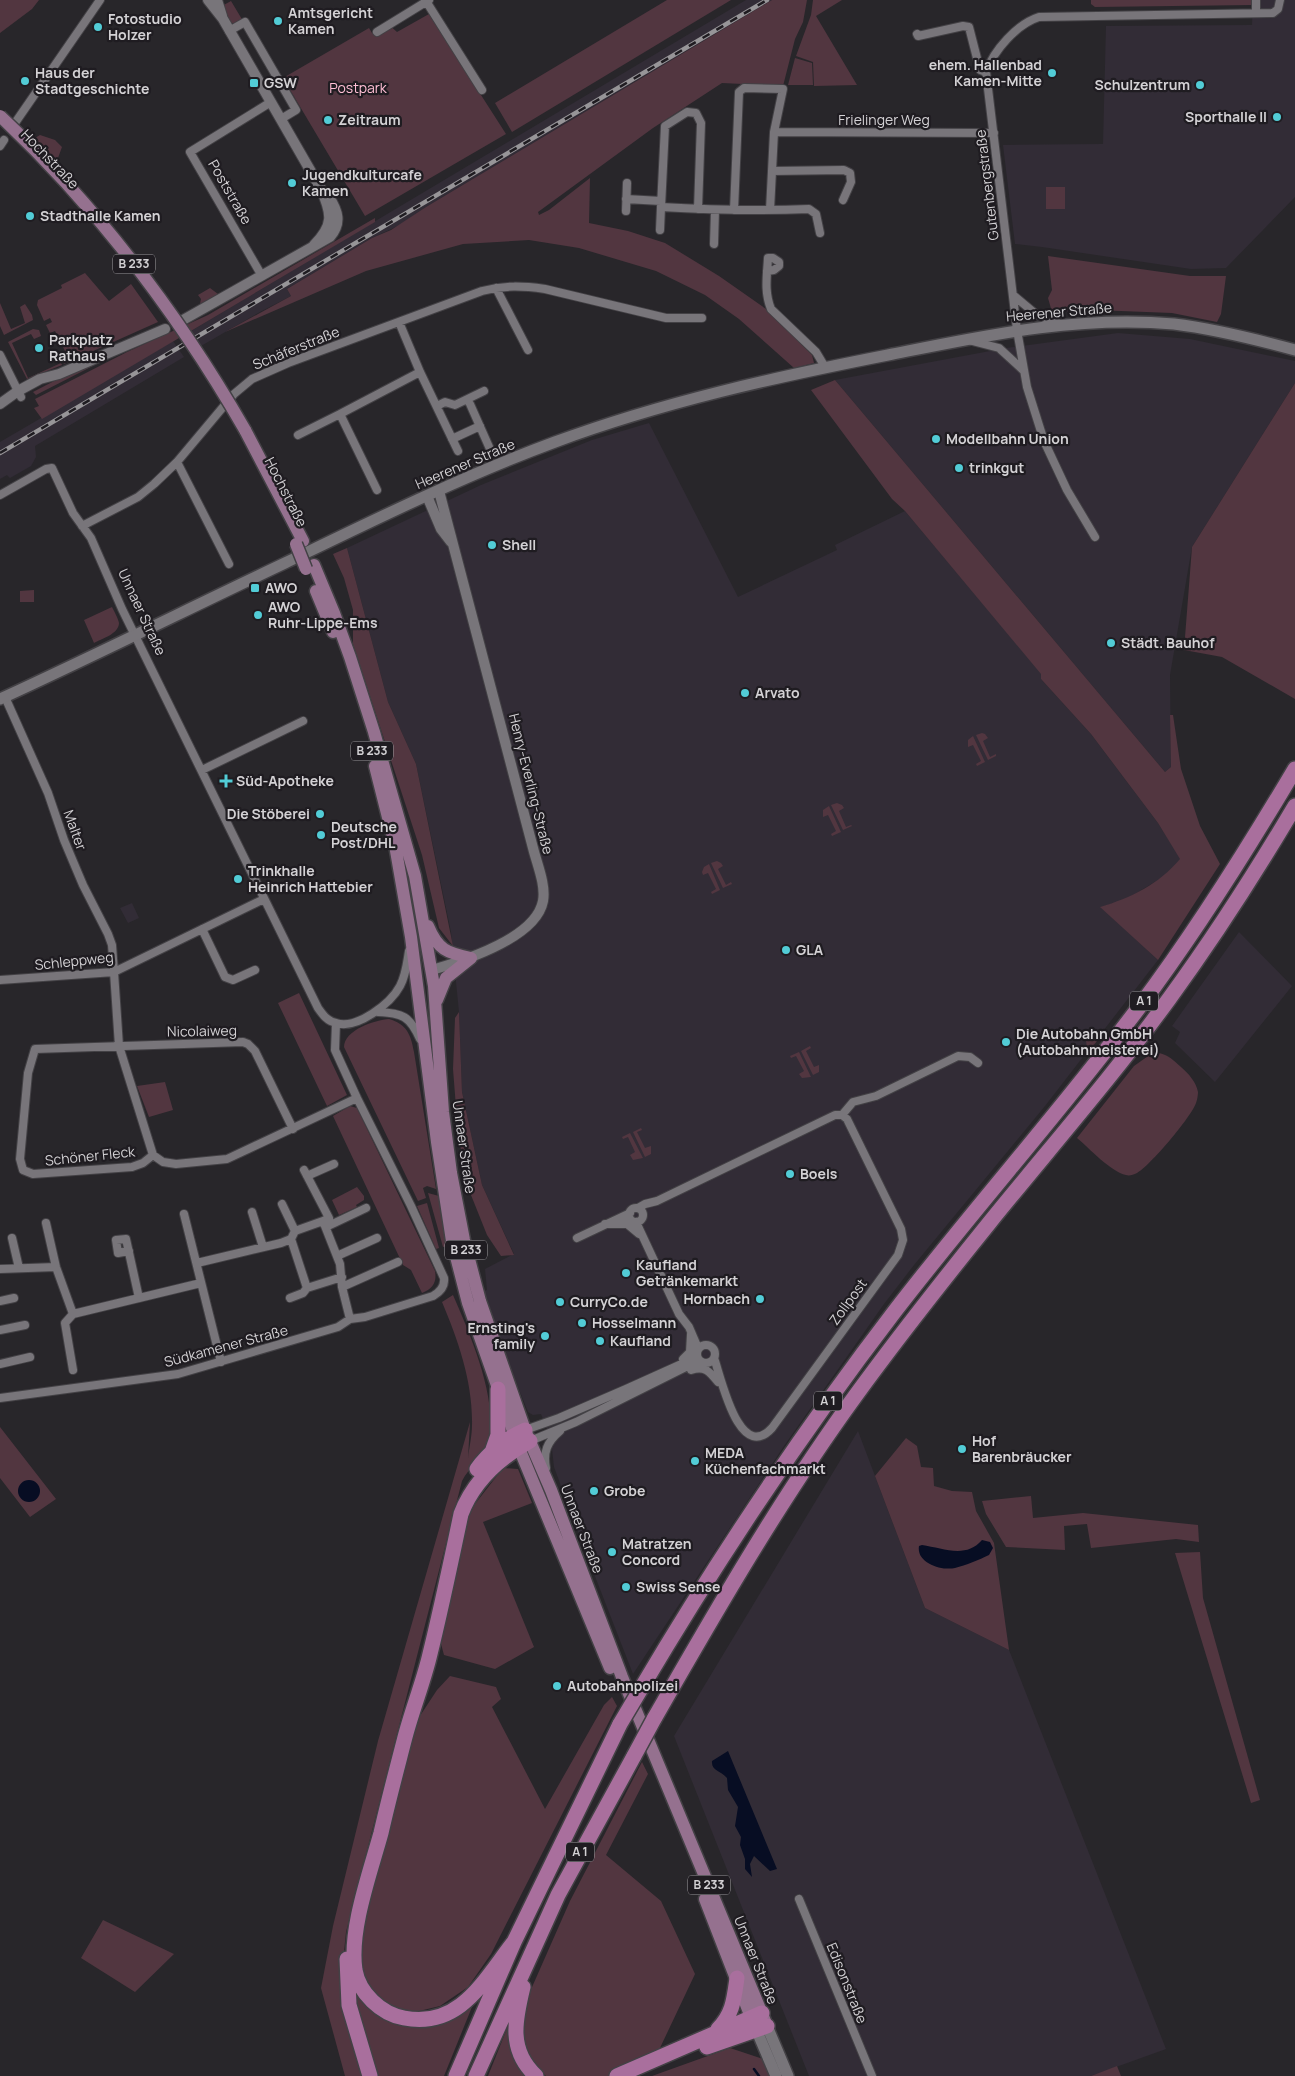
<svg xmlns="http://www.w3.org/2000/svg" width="1295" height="2076" viewBox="0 0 1295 2076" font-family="Manrope,sans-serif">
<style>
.built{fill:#322c36}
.green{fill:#523640}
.water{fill:#070d23}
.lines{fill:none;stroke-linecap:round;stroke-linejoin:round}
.stream{stroke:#070d23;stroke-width:2.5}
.minor-casing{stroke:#434145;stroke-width:10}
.tertiary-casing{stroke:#434145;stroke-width:12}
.secondary-casing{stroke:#434145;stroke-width:14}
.primary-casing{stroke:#434145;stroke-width:15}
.motorway-casing{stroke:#434145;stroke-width:18}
.minor{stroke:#78757a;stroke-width:8}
.tertiary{stroke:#78757a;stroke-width:10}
.secondary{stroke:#78757a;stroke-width:11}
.primary{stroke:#95718f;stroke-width:12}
.motorway{stroke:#a96f9d;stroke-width:15}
.rail-casing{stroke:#979598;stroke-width:4.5}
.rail{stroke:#1f1c21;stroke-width:2.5;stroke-dasharray:8;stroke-linecap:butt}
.primary-bridge-casing{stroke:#434145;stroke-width:15;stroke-linecap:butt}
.motorway-bridge-casing{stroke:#434145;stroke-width:18;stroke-linecap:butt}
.primary-bridge{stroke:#95718f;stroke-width:12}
.motorway-bridge{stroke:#a96f9d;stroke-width:15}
.poi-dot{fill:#52ccd6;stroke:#1f1c21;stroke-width:2}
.labels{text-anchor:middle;stroke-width:4.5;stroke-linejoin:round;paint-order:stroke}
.shield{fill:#1f1c21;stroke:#9d9b9e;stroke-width:1}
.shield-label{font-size:12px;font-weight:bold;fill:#d3d1d4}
.poi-label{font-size:14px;font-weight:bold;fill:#d3d1d4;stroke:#1f1c21;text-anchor:start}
.park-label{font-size:14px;fill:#ffbfd5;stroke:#1f1c21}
.street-label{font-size:14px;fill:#d3d1d4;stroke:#1f1c21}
</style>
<rect width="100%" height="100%" fill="#28262a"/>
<path class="built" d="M746 0H772L426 207 400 225 372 238 287 289 291 296 258 313 201 346 191 331Z
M1253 0H1295V197L1226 268 1191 269 1042 247 1015 244 1003 145 1103 144 1106 26 1252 25Z
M1118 333 1190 339 1295 361V383L1192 547 1170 675 1171 767 1165 772 835 380 1006 348Z
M173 341 184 357 35 446 36 457 31 466 10 478 7 475 0 479V442Z
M649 423 738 597 837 550 835 545 905 511 1042 674 1041 679 1091 734 1158 823 1181 859 1163 877 1125 900 1101 907 1158 960 1045 1106 914 1265 884 1304 784 1446 633 1674 584 1548 554 1467 551 1440 541 1414 533 1415 528 1412 511 1370 484 1291 487 1290 485 1269 514 1254 482 1185 462 1092 459 1012 451 932 416 764 388 702 347 548 481 485 592 440Z
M132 903 139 918 128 923 120 908Z
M1239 932 1292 986 1215 1082 1175 1043 1180 1032 1172 1026Z
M858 1431 925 1608 1009 1650 1166 2049 1091 2076H809L674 1736Z"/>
<path class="green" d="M0 0H39L32 9 0 33Z
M667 0H731L512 132 495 103Z
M772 0H807L803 22 795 39 783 86 722 83 653 128 538 212 539 215 549 210 590 178 589 223 628 231 665 243 719 276 766 309 812 355 814 363 794 368 739 319 705 295 656 271 579 248 529 240 463 244 366 271 225 332 291 296 287 289 372 238 391 230 426 207Z
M813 0H842L816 16 857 85 814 86 813 62 796 56 811 15Z
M1091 0H1253V5L1095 7 1091 4Z
M231 1 243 21 238 24 231 23 222 6Z
M429 14 506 134 365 216 283 78 369 28 372 33 388 24 397 32Z
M795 58 812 63 813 85H788Z
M40 135 55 140 62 147 58 158 52 161 33 144 35 138Z
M1046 187H1065V209H1046Z
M375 218V222L42 419 34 408 39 406 35 399 127 352 208 315Z
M1048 256 1190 276H1226L1221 314 1217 322 1172 313 1095 310 1052 312 1048 298 1052 290Z
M85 273 109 301 131 284 158 322 64 364 61 356 66 353 55 331 50 333 46 325 52 322 50 318 44 321 37 305 38 300 62 288 61 285Z
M210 288 218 294 200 304 201 299 198 295Z
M0 303 11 329 25 323 20 307 25 304 32 315 33 320 4 335 0 326Z
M33 329 39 330 41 336 34 339 31 334 12 343 28 378 61 363 62 365 27 379 8 342Z
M126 349 36 395 33 392 83 366Z
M835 380 1165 772 1171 767 1170 715H1173L1181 769 1200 826 1220 864 1158 960 1100 907C1131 898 1159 884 1180 859L1158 823 1091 734 1041 679V674L905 511 892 499 811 390Z
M1295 383V699L1222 657 1184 650 1192 547Z
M347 548 388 702 416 764 453 946 439 928 422 855 353 644V610L344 578 333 554Z
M34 590V602H20V591Z
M112 607C114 611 118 618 119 623 119 634 101 639 94 643L84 620Z
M982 733 985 734 988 738 983 741 990 757 996 754V756L988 760 976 735Z
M973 736 985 762 977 766 976 764 981 761 973 745 968 747V740Z
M837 803 842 805 844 808 839 811 846 827 851 825 852 826 843 830 831 805Z
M829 806 841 832 832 836 831 834 836 831 828 815 823 817V810Z
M717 861 721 863 723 866 718 869 726 885 731 882 732 884 723 888 711 863Z
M709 864 720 890 712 894 711 892 716 889 708 873 703 875 702 872 704 867Z
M299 993 347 1095 327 1106 278 1003Z
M459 1012 462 1092 482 1185 514 1255 501 1256 487 1235 465 1180 457 1120 453 1069 455 1018Z
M389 1019C407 1024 411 1035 414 1052L436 1189 427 1186 423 1188 426 1198 418 1201 344 1047C344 1030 375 1020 389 1019Z
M1103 1034 1087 1053 1086 1038Z
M810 1046 811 1048 806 1051 814 1067 819 1065V1072L813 1075 801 1051Z
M799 1052 811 1077 802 1078 799 1074 804 1071 796 1056 791 1058 790 1056Z
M1159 1053C1169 1055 1174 1061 1181 1067 1189 1074 1196 1082 1198 1092 1198 1095 1197 1101 1196 1103 1192 1116 1149 1167 1137 1173 1133 1175 1129 1176 1126 1175 1111 1172 1089 1148 1077 1138L1134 1066 1151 1054Z
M165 1082 173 1110 149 1117 137 1086Z
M350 1106 357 1108 435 1271C437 1282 433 1289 422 1293L411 1270 403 1265 333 1116Z
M641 1128 642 1130 637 1132 645 1148 651 1146V1154L645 1157 633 1132Z
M630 1133 643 1158 633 1160 630 1155 635 1152 628 1137 623 1139 622 1137Z
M357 1187 364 1196V1200L356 1205 357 1207 339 1215 332 1200Z
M428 1193 439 1196 448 1246 443 1247Z
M427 1203 439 1248 436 1249 417 1206Z
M453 1295C469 1332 501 1404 487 1443 482 1459 469 1467 462 1481L346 1932 341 1982 365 2076H345L321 1988 333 1926 378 1741 470 1422 468 1459C469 1448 472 1436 472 1425 473 1382 458 1340 442 1302Z
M0 1427 56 1499 30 1517 0 1478Z
M906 1438 917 1446 921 1467 933 1468 934 1486 952 1491 972 1492 976 1511 994 1543 1009 1650 925 1608 875 1476Z
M503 1468 518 1469 532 1503 483 1522 534 1647 495 1669 444 1655 440 1640 463 1528 475 1504Z
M1031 1496 1033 1518 1083 1513 1198 1525 1199 1542 1176 1539 1091 1548 1087 1524 1064 1526 1065 1550 1006 1547 986 1514 982 1501Z
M1200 1552 1203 1598 1260 1800 1251 1803 1175 1553Z
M450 1676 496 1687 501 1699 492 1707 545 1809 604 1705 612 1697 617 1706 491 1954 468 1987 440 2006 415 2012 394 2007 373 1993 361 1972 359 1945 365 1908 412 1728 437 1690Z
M642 1762 648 1774 606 1855 661 1901 695 1974 659 2050 608 2076H546L527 2059 519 2033 525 2003 570 1901Z
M103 1920 174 1954 135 1992 81 1958Z
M355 1983 416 2023 474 2002 444 2076H375L355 2008Z
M508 2026 510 2027 527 2076H488Z
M730 2048 763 2059 770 2076H652Z
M1117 2066 1121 2076H1091Z"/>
<path class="water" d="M18 1491a11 11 0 1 1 22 0a11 11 0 1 1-22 0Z
M982 1540 990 1542 993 1548 989 1555C979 1560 966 1565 955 1568 942 1571 916 1563 919 1546L922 1545C943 1548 966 1559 982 1540Z
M728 1751 777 1869 770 1871 754 1856 750 1864 752 1877 745 1869V1859L740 1845 741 1837 735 1826 738 1807 728 1790 727 1778C721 1771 711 1771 712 1761Z"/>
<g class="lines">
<path class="stream" d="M754 2069 759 2076"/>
<defs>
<path id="minor" d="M426 1 482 90
M1256 13V0
M229 31 245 22 296 110 281 119
M377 32 429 0
M917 34 918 36 963 26 969 27 980 70 986 72
M15 123 100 0
M774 132 994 133
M0 146 4 140
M772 171 844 170 850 173 851 182 843 200
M626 199 661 201
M698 209 701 123 696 113 687 112 665 126 661 207C710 210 760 211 809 209L816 214 820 233
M734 210 739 92 744 88 783 89 774 132 770 210
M626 211 627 183
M660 230 661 207
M714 244 715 210
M767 271 774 270 779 266V262L773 258H768C767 276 764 292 771 309L816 352 825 367
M262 276 190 152 271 102
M496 288 528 350
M1013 295 1037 315 1060 324
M399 322 420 372 458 451
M972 341 999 348 1023 370
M0 355 21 397
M470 404 490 449
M437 406 445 402 455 405 484 391
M298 435 340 414
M452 439 480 426
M177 462 229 564
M377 490 340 414 420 372
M0 495 46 469 52 468 73 513 91 538 122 609 318 1008C323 1015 327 1021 336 1023 357 1030 391 1003 400 986 406 975 407 963 409 951
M82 526 138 497 154 484 177 462 234 394 252 379 288 363 482 291C504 285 523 286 545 289L666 318H702
M1095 537 1067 490 1044 441 1027 387 1017 330 986 72C994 50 1017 24 1039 17L1273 13 1278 9 1280 0
M5 697 48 793 64 840 83 885 108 934 112 945 114 972 119 1046 153 1155 163 1162 176 1164 227 1159 357 1098
M202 770 303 721
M202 929 225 977 233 980 255 970
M0 980 114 972 264 899
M378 1012C402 1013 410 1016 420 1039
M842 1115 853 1102 876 1096 958 1056 970 1057 978 1063
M153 1155 143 1163 132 1167 33 1174 23 1170 20 1159 28 1073 35 1049 243 1042 248 1044 255 1051 293 1129
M304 1170 329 1218 323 1221
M307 1176 334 1164
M282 1204 295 1231
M638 1208 645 1204 657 1201 835 1115H842L847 1119 901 1229 903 1240 898 1255 772 1428C739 1464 721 1377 714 1358
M629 1215a7 7 0 1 1 14 0a7 7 0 1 1-14 0Z
M252 1212 263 1247
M184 1214 221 1362
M636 1222 679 1314 689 1327 698 1348
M46 1223 56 1267 73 1314
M605 1224H627L639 1234
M326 1227 366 1208
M12 1238 19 1268
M577 1238 630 1213
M129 1251 118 1253 116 1240 126 1239 139 1298
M337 1256 377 1238
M197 1263 281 1243 291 1239 295 1231 323 1221 340 1264 342 1287 350 1319
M0 1269 56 1267
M342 1287 398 1262
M307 1288 342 1277
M290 1298 303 1293 307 1288 291 1239
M0 1301 14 1298
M0 1330 25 1325
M697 1354a9 9 0 1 1 18 0a9 9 0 1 1-18 0Z
M683 1359 690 1352 691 1334
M0 1364 30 1357
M73 1370 65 1323 73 1314 201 1283
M691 1370C705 1365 710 1372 718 1382
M0 1398 178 1374 338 1327 350 1319 365 1317 433 1296C440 1292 445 1286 444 1278L411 1206 357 1098 335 1050 336 1023
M525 1430 559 1418 626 1389 686 1362 696 1355
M530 1441 576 1422 688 1366 702 1362
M546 1468C543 1452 547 1442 560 1431
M799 1899 872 2076"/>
<path id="tertiary" d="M208 0 223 19 321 189C332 214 334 225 314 245
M217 0 222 16
M183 320 330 237C342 223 338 211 329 197
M0 404 18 391 40 379 59 374 165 329
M427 496 441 529 451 542
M432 970C463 961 536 938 543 901 546 885 537 864 533 848L439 491"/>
<path id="secondary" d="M0 699C96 655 190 608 285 563 374 520 463 476 555 442 663 402 776 377 888 355 983 336 1077 315 1174 324 1215 329 1255 339 1295 350
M767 2026 788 2076
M756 2029 776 2076"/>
<path id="primary" d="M245 430 303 541
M314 565 334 613 350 657 374 732 415 876 434 986 443 1112 451 1173 464 1240 480 1301 525 1430 551 1490 622 1677 765 2021
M316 591 333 632
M375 766 395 845 411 937 437 1142 452 1241 468 1303 519 1448 610 1668
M428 926C438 950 447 953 471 958
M437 1000 446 978 471 958
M705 1899 754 2025"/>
<path id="motorway" d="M492 1452 498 1435V1389
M477 1469C488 1453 507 1438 525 1430
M642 1687C719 1557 803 1431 895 1311 975 1207 1062 1110 1140 1006 1197 930 1247 850 1295 769
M654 1719C717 1609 781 1498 856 1395 899 1336 944 1279 990 1222 1050 1148 1113 1076 1169 999 1215 936 1256 872 1295 806
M514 1942C484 1980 460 2029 404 2018 381 2014 359 1993 355 1970 349 1930 370 1873 381 1833 388 1802 396 1772 404 1741 411 1713 422 1686 429 1658 441 1610 451 1562 461 1514 474 1480 499 1458 530 1441
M347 1959 349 2005 370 2076
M523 1987C515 2020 508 2050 536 2076
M718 2029C733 2014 734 1999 737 1978
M707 2047 767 2026
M456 2076 514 1942 620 1724
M476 2076 558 1895 634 1756
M617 2076 762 2013"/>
</defs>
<use href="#minor" class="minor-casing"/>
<use href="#tertiary" class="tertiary-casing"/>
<use href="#secondary" class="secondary-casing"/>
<use href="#primary" class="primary-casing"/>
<use href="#motorway" class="motorway-casing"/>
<use href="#minor" class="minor"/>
<use href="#tertiary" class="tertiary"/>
<use href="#secondary" class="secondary"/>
<use href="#primary" class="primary"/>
<use href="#motorway" class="motorway"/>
<defs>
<path id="rail" d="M0 453 767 0"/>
</defs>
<use href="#rail" class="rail-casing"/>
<use href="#rail" class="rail"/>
<defs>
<path id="primary-bridge" d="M0 116C97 207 179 315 245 430
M296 544 306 569"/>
<path id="motorway-bridge" d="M620 1724 642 1687
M634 1756 654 1719"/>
</defs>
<use href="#primary-bridge" class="primary-bridge-casing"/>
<use href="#motorway-bridge" class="motorway-bridge-casing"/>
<use href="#primary-bridge" class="primary-bridge"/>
<use href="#motorway-bridge" class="motorway-bridge"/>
</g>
<g class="poi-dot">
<circle cx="278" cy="21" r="5"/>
<circle cx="98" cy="27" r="5"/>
<circle cx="1052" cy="73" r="5"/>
<circle cx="25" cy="81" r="5"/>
<rect x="249" y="78" width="10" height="10" rx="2.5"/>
<circle cx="1200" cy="85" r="5"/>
<circle cx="1277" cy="117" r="5"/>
<circle cx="328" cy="120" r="5"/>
<circle cx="292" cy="183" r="5"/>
<circle cx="30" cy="216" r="5"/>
<circle cx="39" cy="348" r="5"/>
<circle cx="936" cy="439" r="5"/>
<circle cx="959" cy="468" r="5"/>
<circle cx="492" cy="545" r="5"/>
<rect x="250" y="583" width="10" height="10" rx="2.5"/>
<circle cx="258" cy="615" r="5"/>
<circle cx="1111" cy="643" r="5"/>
<circle cx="745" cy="693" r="5"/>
<path d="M223.5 773.5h5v5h5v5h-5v5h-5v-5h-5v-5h5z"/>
<circle cx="320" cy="814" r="5"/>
<circle cx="321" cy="835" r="5"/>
<circle cx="238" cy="879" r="5"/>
<circle cx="786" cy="950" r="5"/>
<circle cx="1006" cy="1042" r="5"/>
<circle cx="790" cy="1174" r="5"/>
<circle cx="626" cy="1273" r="5"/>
<circle cx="760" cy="1299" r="5"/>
<circle cx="560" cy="1302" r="5"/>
<circle cx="582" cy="1323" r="5"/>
<circle cx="545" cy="1336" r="5"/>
<circle cx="600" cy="1341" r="5"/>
<circle cx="962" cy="1449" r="5"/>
<circle cx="695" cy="1461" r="5"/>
<circle cx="594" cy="1491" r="5"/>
<circle cx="612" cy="1552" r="5"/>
<circle cx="626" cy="1587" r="5"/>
<circle cx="557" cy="1686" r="5"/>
</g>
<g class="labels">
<g class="shield">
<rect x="113" y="254.5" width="42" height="19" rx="4"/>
<rect x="351" y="741.5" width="42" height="19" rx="4"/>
<rect x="1130" y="991.5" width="28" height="19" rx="4"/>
<rect x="445" y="1240.5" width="42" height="19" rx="4"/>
<rect x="814" y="1391.5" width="28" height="19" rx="4"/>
<rect x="566" y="1842.5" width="28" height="19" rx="4"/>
<rect x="688" y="1875.5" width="42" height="19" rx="4"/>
</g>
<g class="shield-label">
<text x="134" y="268">B 233</text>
<text x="372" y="755">B 233</text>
<text x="1144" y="1005">A 1</text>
<text x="466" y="1254">B 233</text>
<text x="828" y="1405">A 1</text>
<text x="580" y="1856">A 1</text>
<text x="709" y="1889">B 233</text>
</g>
<g class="poi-label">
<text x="288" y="18">Amtsgericht<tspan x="288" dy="16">Kamen</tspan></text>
<text x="108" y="24">Fotostudio<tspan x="108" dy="16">Holzer</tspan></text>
<text x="1042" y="70" text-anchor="end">ehem. Hallenbad<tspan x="1042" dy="16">Kamen-Mitte</tspan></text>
<text x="35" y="78">Haus der<tspan x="35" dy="16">Stadtgeschichte</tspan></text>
<text x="264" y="88">GSW</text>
<text x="1190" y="90" text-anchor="end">Schulzentrum</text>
<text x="1267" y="122" text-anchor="end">Sporthalle II</text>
<text x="338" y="125">Zeitraum</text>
<text x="302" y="180">Jugendkulturcafe<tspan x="302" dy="16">Kamen</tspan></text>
<text x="40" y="221">Stadthalle Kamen</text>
<text x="49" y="345">Parkplatz<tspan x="49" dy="16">Rathaus</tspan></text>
<text x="946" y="444">Modellbahn Union</text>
<text x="969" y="473">trinkgut</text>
<text x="502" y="550">Shell</text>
<text x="265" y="593">AWO</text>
<text x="268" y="612">AWO<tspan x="268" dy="16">Ruhr-Lippe-Ems</tspan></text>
<text x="1121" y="648">Städt. Bauhof</text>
<text x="755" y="698">Arvato</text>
<text x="236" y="786">Süd-Apotheke</text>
<text x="310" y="819" text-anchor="end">Die Stöberei</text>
<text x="331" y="832">Deutsche<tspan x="331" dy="16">Post/DHL</tspan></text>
<text x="248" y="876">Trinkhalle<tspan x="248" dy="16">Heinrich Hattebier</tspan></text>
<text x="796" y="955">GLA</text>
<text x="1016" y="1039">Die Autobahn GmbH<tspan x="1016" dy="16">(Autobahnmeisterei)</tspan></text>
<text x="800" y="1179">Boels</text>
<text x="636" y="1270">Kaufland<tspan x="636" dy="16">Getränkemarkt</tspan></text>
<text x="750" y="1304" text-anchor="end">Hornbach</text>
<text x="570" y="1307">CurryCo.de</text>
<text x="592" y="1328">Hosselmann</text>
<text x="535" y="1333" text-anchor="end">Ernsting's<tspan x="535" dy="16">family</tspan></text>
<text x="610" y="1346">Kaufland</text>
<text x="972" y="1446">Hof<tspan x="972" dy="16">Barenbräucker</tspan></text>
<text x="705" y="1458">MEDA<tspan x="705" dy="16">Küchenfachmarkt</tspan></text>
<text x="604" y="1496">Grobe</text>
<text x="622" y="1549">Matratzen<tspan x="622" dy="16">Concord</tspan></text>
<text x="636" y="1592">Swiss Sense</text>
<text x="567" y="1691">Autobahnpolizei</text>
</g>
<g class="park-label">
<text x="358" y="93">Postpark</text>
</g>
<g class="street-label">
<text x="884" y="125">Frielinger Weg</text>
<text transform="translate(50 159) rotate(46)" y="5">Hochstraße</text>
<text transform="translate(987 185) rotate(-97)" y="5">Gutenbergstraße</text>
<text transform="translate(230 192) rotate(60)" y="5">Poststraße</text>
<text transform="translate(1059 312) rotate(-5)" y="5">Heerener Straße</text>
<text transform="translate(296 348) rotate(-22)" y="5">Schäferstraße</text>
<text transform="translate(465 464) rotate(-23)" y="5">Heerener Straße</text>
<text transform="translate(286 492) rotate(63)" y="5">Hochstraße</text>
<text transform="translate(142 612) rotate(65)" y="5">Unnaer Straße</text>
<text transform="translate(531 784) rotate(76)" y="5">Henry-Everling-Straße</text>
<text transform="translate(75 830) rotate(70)" y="5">Malter</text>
<text transform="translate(74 961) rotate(-6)" y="5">Schleppweg</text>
<text transform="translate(202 1031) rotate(-1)" y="5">Nicolaiweg</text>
<text transform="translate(464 1147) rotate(82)" y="5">Unnaer Straße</text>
<text transform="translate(90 1156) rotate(-6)" y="5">Schöner Fleck</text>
<text transform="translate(848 1302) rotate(-54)" y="5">Zollpost</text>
<text transform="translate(226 1346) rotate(-15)" y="5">Südkamener Straße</text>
<text transform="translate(582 1529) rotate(69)" y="5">Unnaer Straße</text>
<text transform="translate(756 1960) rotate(68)" y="5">Unnaer Straße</text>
<text transform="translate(847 1983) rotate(68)" y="5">Edisonstraße</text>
</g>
</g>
</svg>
